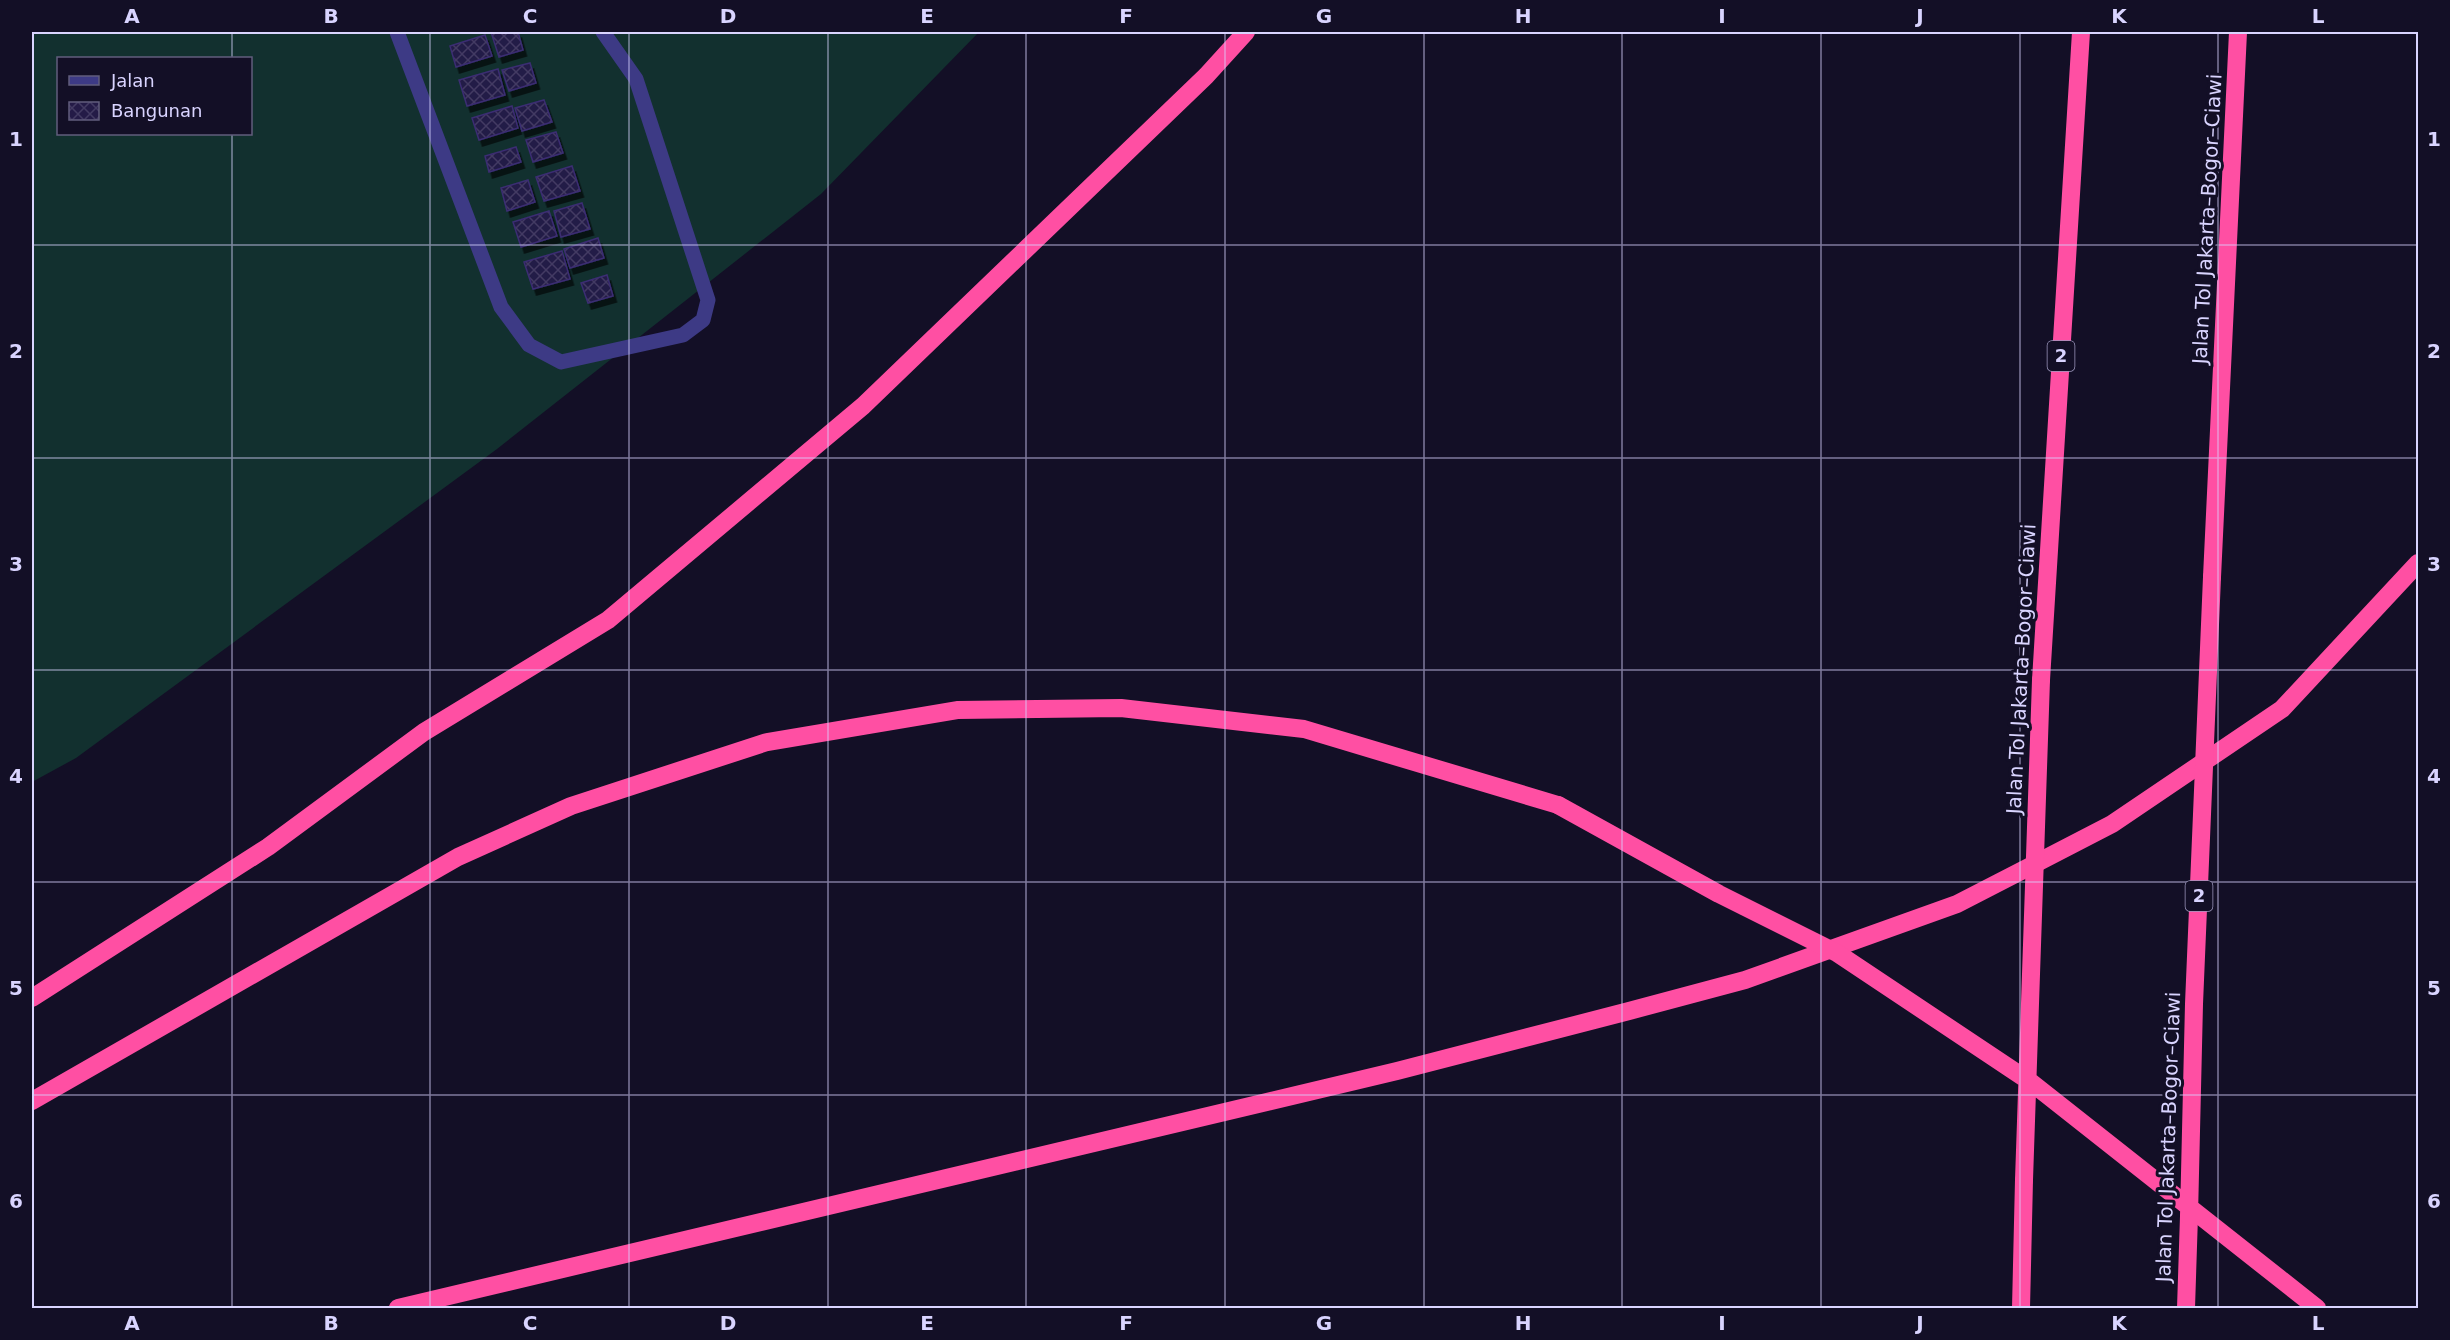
<svg xmlns="http://www.w3.org/2000/svg" width="2450" height="1340" viewBox="0 0 2450 1340" font-family="'DejaVu Sans',sans-serif">
<style>
.grass{fill:#12302f;fill-rule:evenodd}
.building{fill:url(#building-cross-hatch);stroke:#3b2d73;stroke-width:1.5;filter:url(#shadow)}
.lines{fill:none;stroke-linecap:round;stroke-linejoin:round}
.street{stroke:#3d3a85;stroke-width:15}
.highway{stroke:#ff4fa3;stroke-width:18}
.highway-bridge{stroke:#ff4fa3;stroke-width:18}
.grid{fill:none;stroke:#d9d4ff;stroke-width:1.5;stroke-opacity:0.55}
.labels{text-anchor:middle;stroke-width:6;stroke-linejoin:round;paint-order:stroke}
.shield{fill:#130f26;stroke:#9e99be;stroke-width:1.5}
.shield-label{font-size:18px;font-weight:bold;fill:#d9d4ff}
.street-label{font-size:20px;fill:#d9d4ff;stroke:#130f26}
.neatline{fill:none;stroke:#d9d4ff;stroke-width:2}
.grid-label{font-size:20px;text-anchor:middle;font-weight:bold;fill:#d9d4ff}
</style>
<defs>
<pattern id="building-cross-hatch" width="8" height="8" patternUnits="userSpaceOnUse" patternTransform="scale(1.5)"><rect width="8" height="8" fill="#241b47"/><path d="M0 0l8 8M0 8l8-8" fill="none" stroke="#433b63"/></pattern>
<filter id="shadow"><feDropShadow dx="3.5" dy="6" stdDeviation="0" flood-color="#0009"/></filter>
</defs>
<rect width="100%" height="100%" fill="#130f26"/>
<path class="grass" d="M32 32H979L821 194 497 449 76 758 32 782ZM58 58H250V134H58Z"/>
<path class="building" d="M491 32H518L523 50 499 57Z
M485 35 492 56 456 67 450 46Z
M530 63 536 83 509 91 502 70Z
M498 69 505 95 467 106 459 80Z
M544 100 552 122 522 131 515 108Z
M512 106 518 128 479 140 472 118Z
M556 132 563 153 533 162 526 140Z
M516 147 521 162 489 172 485 156Z
M572 166 580 191 544 201 536 177Z
M528 180 535 202 507 211 501 188Z
M582 203 590 229 561 237 554 211Z
M549 211 557 236 521 247 513 222Z
M598 238 604 258 570 268 564 249Z
M562 251 570 279 533 289 524 262Z
M607 275 613 296 588 303 581 283Z"/>
<g class="lines">
<path class="street" d="M397 32 501 307 529 345 561 362 683 335 703 320 708 300 636 79 603 32"/>
<path class="highway" d="M2212 577 2238 32
M2041 680 2081 32
M32 998 268 847 424 732 608 620 863 406 1206 76 1246 32
M32 1101 458 857 571 806 767 742 957 710 1121 708 1304 729 1558 805
M398 1308 1397 1071 1629 1011 1745 980 1957 904 2112 824 2282 709 2418 563
M2021 1308 2024 1180
M2186 1308 2189 1216"/>
<path class="highway-bridge" d="M1558 805 1719 894 1837 953 2032 1083 2317 1308
M2024 1180 2041 680
M2189 1216 2194 1004 2212 577"/>
</g>
<path class="grid" d="M232 32V58M430 32V1308M629 32V1308M828 32V1308M1026 32V1308M1225 32V1308M1424 32V1308M1622 32V1308M1821 32V1308M2020 32V1308M2218 32V1308M232 134V1308M32 245H2418M32 458H2418M32 670H2418M32 882H2418M32 1095H2418"/>
<g class="labels">
<g class="shield">
<rect x="2047.5" y="341" width="27" height="30" rx="4.5"/>
<rect x="2185.5" y="881" width="27" height="30" rx="4.5"/>
</g>
<g class="shield-label">
<text x="2061" y="362">2</text>
<text x="2199" y="902">2</text>
</g>
<g class="street-label">
<text transform="translate(2207 219) rotate(-87)" y="7">Jalan Tol Jakarta–Bogor–Ciawi</text>
<text transform="translate(2021 669) rotate(-87)" y="7">Jalan Tol Jakarta–Bogor–Ciawi</text>
<text transform="translate(2168 1137) rotate(-88)" y="7">Jalan Tol Jakarta–Bogor–Ciawi</text>
</g>
</g>
<rect width="2450" height="1340" fill="none" stroke="#130f26" stroke-width="66"/>
<rect x="57" y="57" width="195" height="78" fill="#130f26" stroke="#625e7d" stroke-width="1.5"/>
<rect x="69" y="76" width="30" height="9" fill="#3d3a85" stroke="#625e7d" stroke-width="1.5"/>
<text x="111" y="87" font-size="18" fill="#d9d4ff">Jalan</text>
<rect x="69" y="102" width="30" height="18" fill="url(#building-cross-hatch)" stroke="#625e7d" stroke-width="1.5"/>
<text x="111" y="117" font-size="18" fill="#d9d4ff">Bangunan</text>
<rect x="33" y="33" width="2384" height="1274" class="neatline"/>
<g class="grid-label">
<text x="132" y="23">A</text>
<text x="331" y="23">B</text>
<text x="530" y="23">C</text>
<text x="728" y="23">D</text>
<text x="927" y="23">E</text>
<text x="1126" y="23">F</text>
<text x="1324" y="23">G</text>
<text x="1523" y="23">H</text>
<text x="1722" y="23">I</text>
<text x="1920" y="23">J</text>
<text x="2119" y="23">K</text>
<text x="2318" y="23">L</text>
<text x="16" y="146">1</text>
<text x="2434" y="146">1</text>
<text x="16" y="358">2</text>
<text x="2434" y="358">2</text>
<text x="16" y="571">3</text>
<text x="2434" y="571">3</text>
<text x="16" y="783">4</text>
<text x="2434" y="783">4</text>
<text x="16" y="995">5</text>
<text x="2434" y="995">5</text>
<text x="16" y="1208">6</text>
<text x="2434" y="1208">6</text>
<text x="132" y="1330">A</text>
<text x="331" y="1330">B</text>
<text x="530" y="1330">C</text>
<text x="728" y="1330">D</text>
<text x="927" y="1330">E</text>
<text x="1126" y="1330">F</text>
<text x="1324" y="1330">G</text>
<text x="1523" y="1330">H</text>
<text x="1722" y="1330">I</text>
<text x="1920" y="1330">J</text>
<text x="2119" y="1330">K</text>
<text x="2318" y="1330">L</text>
</g>
</svg>
